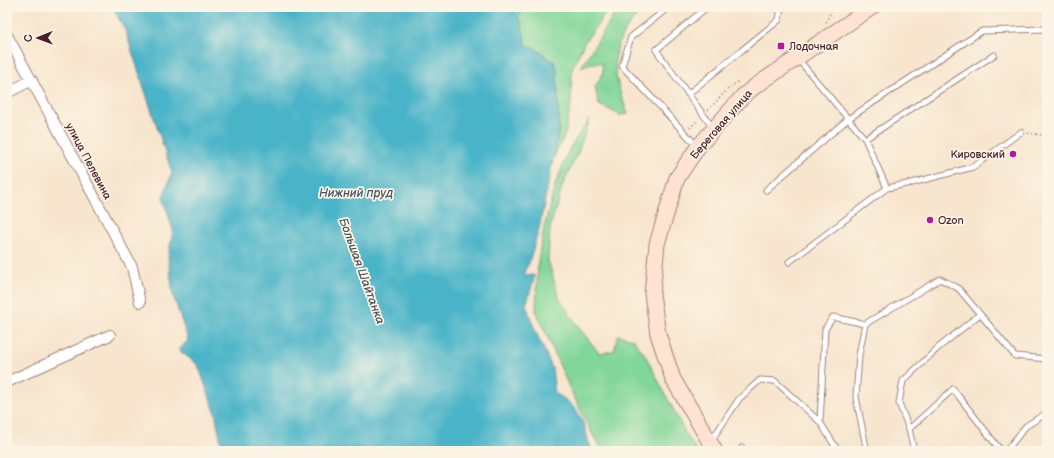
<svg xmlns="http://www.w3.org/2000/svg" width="1054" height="458" viewBox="0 0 1054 458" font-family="'Balsamiq Sans',sans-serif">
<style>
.green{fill:#81d699;stroke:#667a62}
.water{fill:#4ab4c8;stroke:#4a6a7a}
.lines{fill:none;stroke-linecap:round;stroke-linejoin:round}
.stream{stroke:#4ab4c8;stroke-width:3.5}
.service-casing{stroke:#a0827c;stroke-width:7}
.minor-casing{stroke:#a0827c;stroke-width:12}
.secondary-casing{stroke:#a0827c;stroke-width:17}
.path{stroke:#a0827c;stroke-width:2;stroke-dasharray:1 3;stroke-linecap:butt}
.service{stroke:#fff;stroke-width:5}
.minor{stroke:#fff;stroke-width:10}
.secondary{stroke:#fee3d2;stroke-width:15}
.poi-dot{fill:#b5179e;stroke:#fcf5e5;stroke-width:1.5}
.labels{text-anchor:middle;stroke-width:3.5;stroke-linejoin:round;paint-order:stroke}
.poi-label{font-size:11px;fill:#4a1f2b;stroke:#fcf5e5;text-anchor:start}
.street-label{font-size:11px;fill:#4a1f2b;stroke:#fcf5e5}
.water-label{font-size:12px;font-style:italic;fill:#4a5362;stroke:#fcf5e5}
</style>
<rect width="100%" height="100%" fill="#fcf5e5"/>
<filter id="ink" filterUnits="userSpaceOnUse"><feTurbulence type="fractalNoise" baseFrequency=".025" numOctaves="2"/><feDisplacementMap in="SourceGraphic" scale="8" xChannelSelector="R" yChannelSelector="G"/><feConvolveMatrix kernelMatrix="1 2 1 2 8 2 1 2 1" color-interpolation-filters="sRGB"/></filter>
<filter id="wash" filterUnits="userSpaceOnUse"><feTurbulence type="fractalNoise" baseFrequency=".012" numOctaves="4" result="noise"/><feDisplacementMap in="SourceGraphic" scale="16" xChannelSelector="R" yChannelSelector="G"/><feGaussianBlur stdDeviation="0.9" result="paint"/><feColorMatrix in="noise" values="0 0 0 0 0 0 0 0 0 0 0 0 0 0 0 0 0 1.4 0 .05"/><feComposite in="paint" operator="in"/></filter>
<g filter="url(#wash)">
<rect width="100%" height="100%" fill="#f7e5cd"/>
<path class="green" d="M509 7H606L605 14 584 43 572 69 571 104 565 134 554 158 559 130 557 71 554 62 536 49 526 45 521 22Z
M619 7H647C607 40 610 70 628 114L620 115 599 105 595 87 603 73 602 63H591L581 67Z
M590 119 579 150 562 187 550 228 548 260 559 298 579 328 599 353 614 351 618 335 633 339 645 355 686 434 697 451H603L593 435 569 387 536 310 538 261 544 228 555 185 570 147Z"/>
<path class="water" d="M110 7H509C522 16 523 30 526 45L536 49 554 62 557 71 559 130 539 229 529 263 525 270V276L532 275 535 276 526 305 533 325 552 368 555 393C566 399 578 409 583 422 587 432 587 442 593 451H224L221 443 215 412 198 365 179 350 188 340 173 295 168 257 173 231 163 197 172 173 125 30 113 8Z"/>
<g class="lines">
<path class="stream" d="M517 15 527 7"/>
</g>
</g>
<g filter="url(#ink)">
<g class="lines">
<defs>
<path id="service" d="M669 7 631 37 622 66 697 146
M707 7 656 50 713 128
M798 59 865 139 994 55
M688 94 779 20 781 7
M865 139 887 188
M766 190 848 119 982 31 1047 29
M789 262 887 188 912 183 973 167 1021 132
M980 314 1015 356 1047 359
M865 324 859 355 856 397 866 447 868 451
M909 429 913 446 912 451
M711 441 739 399 760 380 775 381 820 422
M742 448 745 451
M838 451 820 422 825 329 833 317 865 324 940 279 958 288 980 314 938 348 903 381 899 403 909 429 953 389 1001 451
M1006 451 1026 426 1047 413"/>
<path id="minor" d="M7 35 132 267 140 302
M7 93 32 80
M7 382 110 335"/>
<path id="secondary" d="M715 451 673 379 658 334 652 294 657 244 677 178 698 147 743 96 754 87 872 7"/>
</defs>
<use href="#service" class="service-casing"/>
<use href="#minor" class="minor-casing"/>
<use href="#secondary" class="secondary-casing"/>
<path class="path" d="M826 22 833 7
M708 110 729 88 740 80
M690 128 698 120
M1028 133 1047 136"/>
<use href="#service" class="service"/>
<use href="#minor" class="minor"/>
<use href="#secondary" class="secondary"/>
</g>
</g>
<g class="poi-dot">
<rect x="777" y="42" width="8" height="8" rx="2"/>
<circle cx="1013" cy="154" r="4"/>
<circle cx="930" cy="220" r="4"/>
</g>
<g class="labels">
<g class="poi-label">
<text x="789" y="50">Лодочная</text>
<text x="1005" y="158" text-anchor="end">Кировский</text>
<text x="938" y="224">Ozon</text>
</g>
<g class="street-label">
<text transform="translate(721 124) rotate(-49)" y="4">Береговая улица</text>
<text transform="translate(89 161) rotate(62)" y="4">улица Пелевина</text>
</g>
<g class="water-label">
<text x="356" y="197">Нижний пруд</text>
<text transform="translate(362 271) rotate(70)" y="4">Большая Шайтанка</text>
</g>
</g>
<rect width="1054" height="458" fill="none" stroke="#fcf5e5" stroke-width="24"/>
<g transform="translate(38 38) rotate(269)" stroke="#fcf5e5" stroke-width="3" paint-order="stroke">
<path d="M0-3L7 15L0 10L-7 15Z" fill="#4a1f2b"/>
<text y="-6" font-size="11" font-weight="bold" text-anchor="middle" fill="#4a1f2b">С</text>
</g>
</svg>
